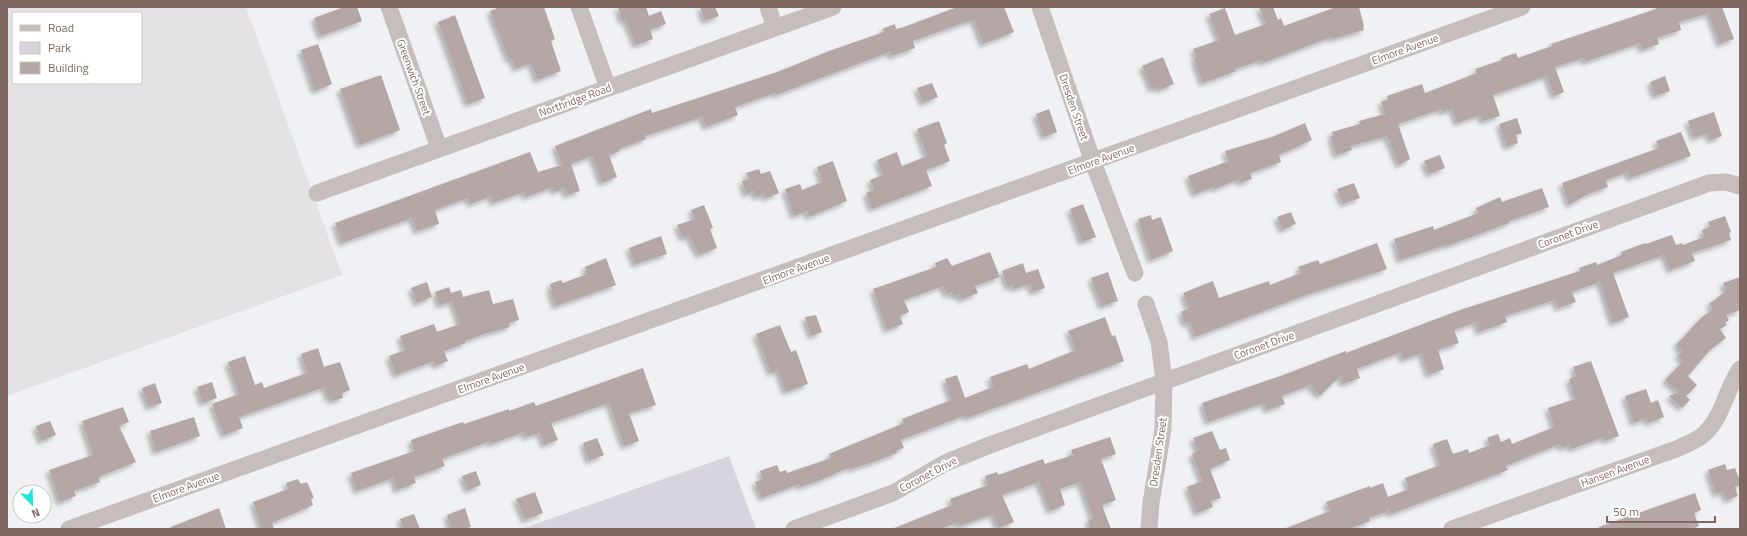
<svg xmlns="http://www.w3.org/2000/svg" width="1747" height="536" viewBox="0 0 1747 536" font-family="'Titillium Web',sans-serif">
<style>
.built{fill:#e4e2e5;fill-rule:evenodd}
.green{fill:#d7d4de}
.building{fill:#b4a7a6;filter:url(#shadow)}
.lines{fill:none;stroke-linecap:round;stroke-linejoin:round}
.street{stroke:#c5bebc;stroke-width:17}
.labels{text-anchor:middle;stroke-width:4;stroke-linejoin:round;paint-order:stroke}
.street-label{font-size:11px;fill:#826862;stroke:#fff}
</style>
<defs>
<filter id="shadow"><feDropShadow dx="-3.5" dy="3.5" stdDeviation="2" flood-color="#0004"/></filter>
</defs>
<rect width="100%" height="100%" fill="#f0f1f4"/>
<path class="built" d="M7 7H246L342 275 7 396ZM13 13H141V83H13Z"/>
<path class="green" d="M729 456 756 529H521Z"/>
<path class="building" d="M344 7H357L362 21 321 36 314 18Z
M500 7H544L555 39 551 41 561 71 537 80 531 63 516 69 512 59 509 60 490 11Z
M618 7H646L649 16 661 11 666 24 650 30 653 39 636 45 626 20 622 21Z
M700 7H715L719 16 705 21Z
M957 7H1004L1014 32 983 44 974 20 963 23 913 41 915 48 892 56 890 52 776 95 775 93 735 107 738 115 706 127 702 117 645 136 646 139 619 149 620 151 609 155 617 177 602 183 592 156 571 164 580 191 567 195 564 188 554 192 553 187 526 197 524 192 493 203 491 196 471 204 468 198 435 210 439 224 417 231 412 218 342 243 335 223 530 152 538 172 562 165 555 146 651 109 652 113 777 72 829 51 884 32 882 29 895 24 896 29 904 27Z
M1259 7H1273L1278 20 1281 18 1284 26 1336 7H1359L1364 26H1363L1364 30 1332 39 1331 37 1263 63 1262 60 1235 69 1236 71 1203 83 1194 59 1197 58 1193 49 1219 40 1209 14 1225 8 1235 35 1266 24Z
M1655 7H1722L1734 39 1720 44 1709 13 1679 22 1681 30 1657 38 1659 44 1642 50 1640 43 1585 62 1584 58 1555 67 1564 92 1554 96 1547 76 1493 95 1500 116 1483 121 1480 115 1457 123 1452 109 1442 112 1441 109 1398 124 1410 159 1399 165 1387 136 1351 146 1352 150 1336 155 1331 136H1333L1332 132 1360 124 1359 121 1385 114 1381 102 1388 99 1387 96 1422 84 1425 93 1477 73 1475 69 1502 60 1501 58 1516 53 1518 58 1552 46 1551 44 1656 9Z
M455 15 485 98 468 104 438 22Z
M318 44 332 84 315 91 301 50Z
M1163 57 1174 84 1159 90 1158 87 1152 89 1142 66Z
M381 75 400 130 360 145 340 89Z
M1665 76 1670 91 1655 96 1650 82Z
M932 83 938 97 923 103 917 88Z
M1049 109 1057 132 1044 137 1036 114Z
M1714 112 1722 136 1710 140 1708 133 1694 138 1688 121Z
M1517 118 1522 133 1516 135 1518 143 1507 147 1499 124Z
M939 121 947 143 944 145 950 161 926 170 932 186 872 209 866 193 874 190 870 180 883 175 877 160 897 152 902 166 927 156 917 129Z
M1305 123 1312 140 1279 155 1281 162 1250 173 1252 179 1240 183 1239 179 1215 189 1214 187 1195 194 1188 176 1229 161 1225 151 1272 137Z
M1681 132 1691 156 1630 178 1628 172 1606 180 1608 187 1588 194 1569 205 1562 183 1659 148 1656 141Z
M1440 155 1445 168 1429 174 1424 161Z
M833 161 847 201 809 217 807 211 794 216 785 189 800 184 802 190 822 182 817 167Z
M759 169 761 174 770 171 779 193 766 198 764 194 756 197 754 191 746 194 742 181 749 179 746 173Z
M1354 183 1360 198 1343 204 1337 189Z
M1542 188 1549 207 1509 221V223L1447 246 1446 245 1400 260 1394 239 1433 226 1434 230 1478 213 1476 208 1500 197 1502 202Z
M1083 204 1096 237 1082 242 1070 209Z
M704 205 713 228 710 229 717 248 699 255 689 236 683 238 677 225 695 219 691 210Z
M1291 212 1296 224 1282 230 1277 217Z
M1151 215 1152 220 1161 217 1173 251 1151 260 1138 219Z
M1725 216 1731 232 1729 233 1731 240 1692 253 1695 261 1670 270 1664 255 1613 273 1629 317 1613 323 1600 282 1572 292 1576 302 1558 308 1555 300 1505 316 1507 322 1479 332 1476 322 1454 330 1459 343 1438 350 1444 369 1429 375 1421 353 1403 360 1401 352 1357 369 1360 378 1343 384 1340 376 1320 396 1310 385 1282 396 1285 404 1267 410 1264 403 1208 422 1202 403 1283 375 1346 351V353L1460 310 1580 271 1579 268 1596 262 1597 265 1622 255 1621 252 1645 243 1646 244 1672 235 1676 245 1682 243 1683 245 1704 237 1702 230 1710 227 1708 222Z
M661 236 667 254 635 264 629 248Z
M1377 243 1387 269 1309 294 1195 337 1190 322 1185 324 1181 312 1189 308 1183 293 1213 281 1219 298 1269 281 1270 285 1301 273 1298 267 1318 260 1320 264Z
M990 252 1000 277 975 286 978 293 961 300 960 295 953 296 952 292 947 295 943 286 904 300 909 312 900 316 903 324 887 330 873 289 936 267 935 263 947 258 952 266Z
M606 258 616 285 556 306 550 291 552 290 550 284 561 280 563 283 587 274 585 267Z
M1023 263 1026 273 1038 269 1045 288 1033 292 1030 284 1014 289 1013 285 1008 287 1002 271Z
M1108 272 1118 301 1102 306 1091 278Z
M1740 277V310L1726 315 1729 320 1725 323 1727 325 1720 329 1726 338 1710 350 1688 376 1697 385 1686 396 1690 400 1682 408 1669 396 1679 392 1665 380 1683 361 1678 356 1682 351 1676 345 1701 318 1713 309 1709 304 1726 291 1723 283Z
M427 282 432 297 417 303 411 288Z
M449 287 451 293 461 290 463 297 489 290 493 304 513 299 519 320 509 323 510 327 484 334 465 341 466 343 444 351 448 361 436 366 434 361 396 375 389 356 405 350 400 336 434 324 437 332 460 324 452 301 440 305 435 292Z
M816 315 822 332 811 336 805 317Z
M1105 317 1112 336 1115 335 1124 361 967 418 966 415 901 440 904 448 896 451 897 453 876 461 851 469 850 467 821 480 800 487 799 484 762 498 755 482 763 479 760 471 777 465 780 472 786 470 787 473 831 458 829 454 904 423 902 419 951 400 945 379 957 375 965 398 993 387 990 377 1027 364 1029 369 1076 350 1068 331Z
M780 325 791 352 796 350 808 384 786 392 778 370 771 373 756 334Z
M318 348 324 367 340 362 350 390 342 393 343 398 332 401 331 397 328 398 325 387 239 417 243 428 224 435 212 404 239 394 228 362 245 356 255 385 262 382 264 388 307 373 301 354Z
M1591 361 1619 436 1605 441 1604 437 1572 449 1570 445 1562 448 1560 444 1506 466 1508 470 1391 514 1389 511 1369 518 1370 521 1349 529H1284L1330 511 1326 502 1370 486V488L1383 483 1388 497 1409 489 1405 478 1440 465 1433 444 1447 439 1453 454 1468 449 1469 453 1490 445 1487 438 1498 434 1501 442 1510 438 1512 444 1554 427 1548 408 1575 399 1569 379 1576 376 1573 367Z
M643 368 656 405 629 413 639 441 624 446 609 403 551 423 558 440 544 445 540 433 525 437 524 432 491 444 490 441 442 459 445 466 414 477 416 483 397 490 393 478 357 491 351 473 414 451 411 440 463 422 464 424 509 409V411L534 402 536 406Z
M212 382 217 398 203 403 197 387Z
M155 383 162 403 149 407 142 388Z
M1646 389 1651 403 1658 400 1664 417 1648 423 1646 418 1634 423 1625 396Z
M123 407 129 422 119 426 136 462 101 476 99 478 100 482 74 491 76 496 60 502 49 470 93 455 82 421Z
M194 417 200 436 156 452 150 431Z
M50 421 56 435 41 441 36 426Z
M1212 431 1220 450 1226 448 1230 460 1210 469 1221 498 1211 501 1213 507 1197 513 1187 487 1202 481 1192 454 1198 451 1193 438Z
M1110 437 1116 454 1101 459 1116 500 1102 505 1111 529H1091L1088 520 1093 518 1080 482 1060 489 1065 505 1050 511 1039 482 1002 495 1014 522 998 528 993 514 960 526 958 522 941 529H892L952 505 950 499 988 485 985 476 997 472 998 475 1043 459 1045 464 1073 455 1071 450Z
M597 438 604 455 589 461 583 443Z
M1725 464 1727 470 1735 468 1740 481V486L1735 487 1738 496 1727 500 1723 491 1716 494 1708 470Z
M476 471 481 485 468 490 462 476Z
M298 479 301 484 307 482 314 498 311 499 313 505 272 523 274 529H262L253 502 288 489 286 483Z
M535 492 543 513 525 520 516 499Z
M1695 493 1701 510 1694 513 1699 526 1692 529H1599V527Z
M219 508 226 529H171V527Z
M465 508 471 527 463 529H451L447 515Z
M414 514 420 529H404L400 519Z"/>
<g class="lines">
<path class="street" d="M389 7 439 148
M579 7 608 88
M768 7 775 28
M1040 7 1093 162 1135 273
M317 193 833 7
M1146 304 1159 342 1164 381 1163 429 1151 503 1149 529
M69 529 1522 7
M794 529 893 493 945 463 990 445 1709 183 1726 182 1740 186
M1452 529 1679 448C1687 444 1698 440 1704 434 1723 417 1726 389 1740 369"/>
</g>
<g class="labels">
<g class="street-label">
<text transform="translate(1405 49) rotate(-20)" y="4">Elmore Avenue</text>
<text transform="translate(414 77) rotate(70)" y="4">Greenwich Street</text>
<text transform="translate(575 100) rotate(-20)" y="4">Northridge Road</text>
<text transform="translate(1074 107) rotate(71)" y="4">Dresden Street</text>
<text transform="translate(1101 159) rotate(-20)" y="4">Elmore Avenue</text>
<text transform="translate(1568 234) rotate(-20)" y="4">Coronet Drive</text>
<text transform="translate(796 269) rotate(-20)" y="4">Elmore Avenue</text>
<text transform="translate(1264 345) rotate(-20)" y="4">Coronet Drive</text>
<text transform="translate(491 378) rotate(-20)" y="4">Elmore Avenue</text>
<text transform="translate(1158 452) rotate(-82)" y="4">Dresden Street</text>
<text transform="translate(1615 471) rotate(-20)" y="4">Hansen Avenue</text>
<text transform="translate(928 474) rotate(-28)" y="4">Coronet Drive</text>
<text transform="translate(186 487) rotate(-20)" y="4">Elmore Avenue</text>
</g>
</g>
<rect width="1747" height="536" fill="none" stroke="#826862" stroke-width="16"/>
<rect x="12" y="12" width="130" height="72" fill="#ffffff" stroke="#cdc3c0"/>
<rect x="20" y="25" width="20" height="6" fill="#c5bebc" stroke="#cdc3c0"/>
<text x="48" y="32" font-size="12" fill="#826862">Road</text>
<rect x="20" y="42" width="20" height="12" fill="#d7d4de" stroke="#cdc3c0"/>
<text x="48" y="52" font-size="12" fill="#826862">Park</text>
<rect x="20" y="62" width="20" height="12" fill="#b4a7a6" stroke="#cdc3c0"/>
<text x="48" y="72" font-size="12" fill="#826862">Building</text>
<g transform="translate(32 504) rotate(157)"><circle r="19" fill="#ffffff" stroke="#cdc3c0"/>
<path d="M0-3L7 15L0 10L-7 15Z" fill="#1ce8e0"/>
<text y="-6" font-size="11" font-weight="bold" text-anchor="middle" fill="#826862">N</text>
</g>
<path d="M1607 516v6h108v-6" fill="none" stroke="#826862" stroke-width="2"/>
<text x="1613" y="516" font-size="12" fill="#826862" stroke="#ffffff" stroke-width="3" paint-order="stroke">50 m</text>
</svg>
